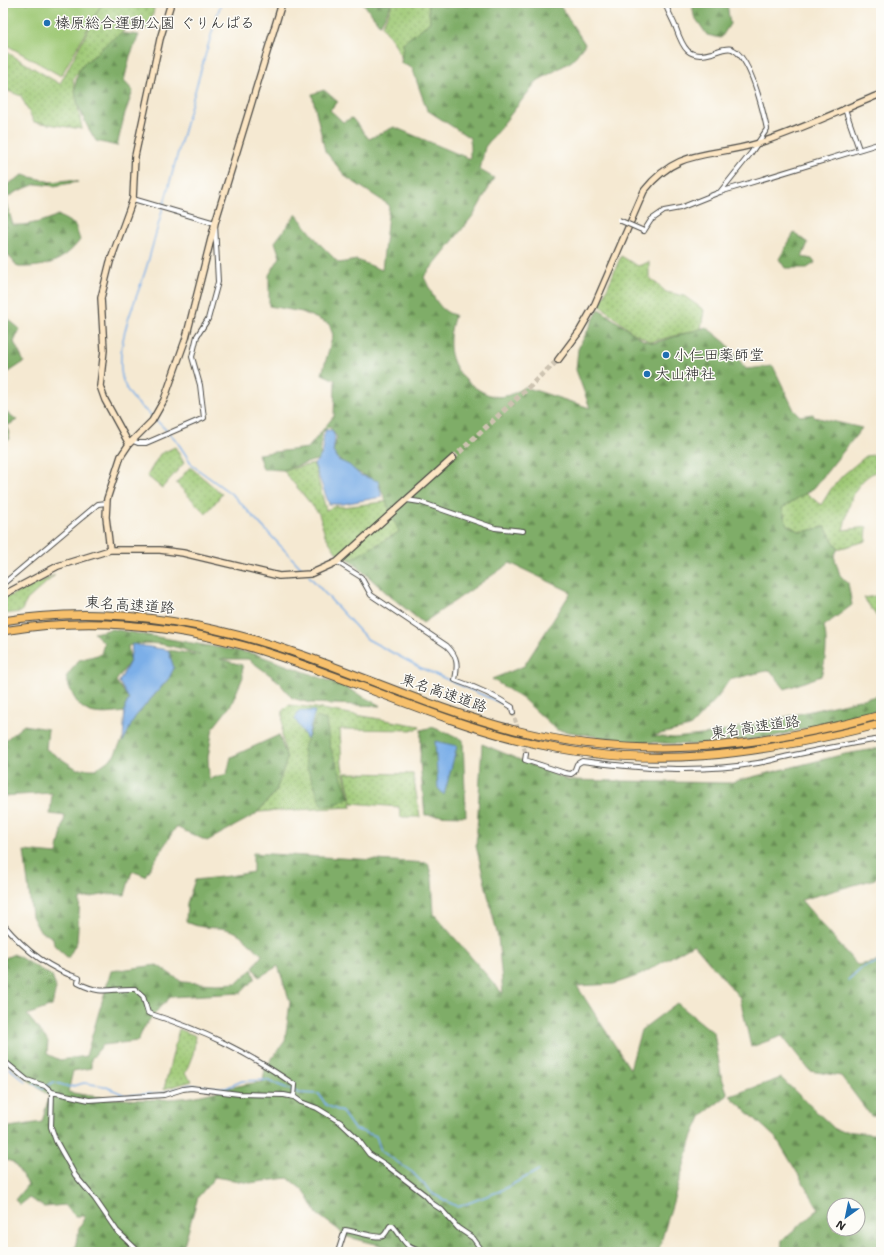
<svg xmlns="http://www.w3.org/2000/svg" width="884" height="1255" viewBox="0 0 884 1255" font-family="'Shantell Sans','Klee One',sans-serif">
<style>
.grass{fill:url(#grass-dots);stroke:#657a50}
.forest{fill:url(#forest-firs);stroke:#556c49;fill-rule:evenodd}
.green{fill:#9fc976;stroke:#657a50}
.water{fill:#7bafe8;stroke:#536d8a}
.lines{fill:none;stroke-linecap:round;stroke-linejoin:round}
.stream{stroke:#7bafe8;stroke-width:1.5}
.street-tunnel{stroke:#cdc3b1;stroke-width:4;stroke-dasharray:4 2;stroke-linecap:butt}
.secondary-tunnel{stroke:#cdc3b1;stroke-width:5.5;stroke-dasharray:5.5 3;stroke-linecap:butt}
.street-casing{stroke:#494844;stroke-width:6}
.secondary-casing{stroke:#494844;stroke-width:8}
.highway-casing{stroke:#494844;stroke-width:9}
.street{stroke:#fff;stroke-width:4}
.secondary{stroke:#fce6c4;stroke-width:5.5}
.highway{stroke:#f7c06c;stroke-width:7}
.street-bridge-casing{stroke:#494844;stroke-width:6;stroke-linecap:butt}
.street-bridge{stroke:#fff;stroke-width:4}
.poi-dot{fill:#1f6fb2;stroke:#fdfcf7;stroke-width:1.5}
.labels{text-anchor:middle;stroke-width:3;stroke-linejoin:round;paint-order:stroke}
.poi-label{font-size:15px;fill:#2b2b2b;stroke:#fdfcf7;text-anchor:start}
.street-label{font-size:15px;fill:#2b2b2b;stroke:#fdfcf7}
</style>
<defs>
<pattern id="grass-dots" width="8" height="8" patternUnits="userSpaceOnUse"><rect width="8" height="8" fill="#9fc976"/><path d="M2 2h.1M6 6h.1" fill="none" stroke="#82a361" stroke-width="1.8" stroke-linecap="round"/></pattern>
<pattern id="forest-firs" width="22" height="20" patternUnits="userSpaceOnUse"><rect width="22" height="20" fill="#7fad67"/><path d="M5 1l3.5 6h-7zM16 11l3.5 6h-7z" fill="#688d55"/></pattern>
</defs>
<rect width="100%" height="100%" fill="#fdfcf7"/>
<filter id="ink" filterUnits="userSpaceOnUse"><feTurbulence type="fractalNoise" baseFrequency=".025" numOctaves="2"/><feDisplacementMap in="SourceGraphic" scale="8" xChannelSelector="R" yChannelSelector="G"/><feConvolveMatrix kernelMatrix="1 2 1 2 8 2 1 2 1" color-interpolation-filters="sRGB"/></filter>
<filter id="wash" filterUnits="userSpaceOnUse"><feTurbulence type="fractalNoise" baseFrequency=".012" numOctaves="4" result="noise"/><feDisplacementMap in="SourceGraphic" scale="16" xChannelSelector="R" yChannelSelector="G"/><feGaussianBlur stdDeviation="0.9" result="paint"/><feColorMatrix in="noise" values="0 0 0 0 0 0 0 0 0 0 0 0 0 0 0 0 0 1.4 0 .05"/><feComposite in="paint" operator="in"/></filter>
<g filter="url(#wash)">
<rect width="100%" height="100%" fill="#f5e9d2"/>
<path class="grass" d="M102 3H139L154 8 151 29 128 27 83 65 73 79 82 129 34 122 21 96 3 89V50L60 84Z
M393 3H428L430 22 403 43 402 59 395 44 382 26Z
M621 256 638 266 649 262V277L666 292 684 296 704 310 701 329 651 342 632 332 600 305Z
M175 447 184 463 162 488 147 476 160 454Z
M881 454V469C852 481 850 503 843 530L867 527 866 541 838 549 825 527 802 532 787 525 782 508 806 493 821 505 831 489 843 475 866 456Z
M314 464 326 510 336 506 343 507 399 500V532L350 560 336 552 325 535 319 514 283 470Z
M190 467 222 494 206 514 176 483Z
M55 575 27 600 21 612 3 614V599Z
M881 595V617H877L864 598Z
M288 705 316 708 420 726 417 730 340 729 342 766 352 807 258 812 276 791 286 757 282 735 283 710Z
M345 773 413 774 420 817H400L399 807 352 803Z
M179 1029 196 1036 193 1054 185 1074 192 1081 164 1089Z"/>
<path class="forest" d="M363 3H388L391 5 380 25Z
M428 3H558L585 44 572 61 537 81 485 147 480 170 494 178 475 213 424 277C431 291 438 312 455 315 444 347 450 372 479 390 488 395 495 398 505 396 512 395 519 390 525 387L590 408 576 370 578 349 599 309 643 340 654 343 706 327 726 343 746 369 773 366 794 410 800 416 813 414 814 417 862 428 814 488 782 508 787 525 801 532 825 527 838 549 834 556 840 575 848 583 852 605 824 626C828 642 826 660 821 676L785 689 770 670 729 680 718 697 690 727 652 736 674 738 710 734 881 695V710L772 737 692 745 619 740 557 730 523 699 492 679 524 666 571 592 510 563 423 623 390 596 350 560 399 532 378 482C363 475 341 465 333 452L337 437 329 426 322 433 320 459 283 470 263 469 258 454 308 448 334 416 335 380 322 374 333 335 329 324 302 312 269 306V275L280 257 275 242 296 214 320 244 339 263 357 260 382 270 389 205 346 177 325 151 312 94 324 90 338 102 330 110 343 122 352 118 369 139 394 127 470 159V138L427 110 412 68 401 63 403 43 430 22Z
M692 3H727L730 24 721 38 707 35 694 16Z
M122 33 139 35 130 56 124 81 133 91 125 113 117 146 96 141C83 120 64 87 84 64 88 60 94 57 98 52 106 44 112 39 122 33Z
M23 175 51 182 69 180 78 182 54 186 36 184 16 192 5 199 13 225C26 226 47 221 58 215L75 225 80 240C64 262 44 268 18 267L3 249V187Z
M794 233 808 243 802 257 812 259 815 263 807 268H785L779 259Z
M7 318 20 329 14 342 24 362 3 376V321Z
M3 409 17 420 7 426 10 439 3 441Z
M112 629 255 654 341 685 381 706 310 703 292 698 277 680 248 659H220L242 665 243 677 231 705 213 728 208 757 209 779 227 774 231 757 279 735 287 759 276 791 255 815 207 841 176 827 145 876 132 871 125 895 108 894 80 899 77 942 68 958 54 945 53 938 39 930 32 916 24 851 57 854 65 816 50 814 52 793 3 796V742L24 725 48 729 46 749 77 769H96L113 757 135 717 167 681 174 668 168 650 200 655C178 647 151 639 128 646L130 661 116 681 129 699 125 707V712C88 717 77 713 66 677L79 660 101 654 104 643 94 633Z
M316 717 326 720 330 746 349 797 335 805 322 806 307 767 303 750Z
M432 727 463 740 466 816 425 815 420 763 421 730Z
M482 744 568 780 728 783 845 754 881 748V869L875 879 801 900 857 965 881 961V1114L871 1116 841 1076 810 1071 782 1036 751 1047 740 998 694 944 640 975 614 984 577 986 630 1069 641 1030 677 1003 714 1033 721 1075 728 1095 702 1115 693 1135 658 1252H407L344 1236 339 1230 317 1214 305 1192 288 1178 250 1183 215 1177 198 1197 183 1248 164 1252H74L79 1229 85 1216H75L65 1205 44 1207 29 1198 20 1205 15 1200 28 1184 13 1162 3 1159 9 1127 42 1122 49 1096 3 1060V959L14 954 52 976 56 988 52 1006 27 1015 48 1041 47 1054 60 1060 86 1056 111 971 157 965 182 982 217 984 237 983 252 969 255 978 241 993 171 997 160 1007 144 1027 138 1041 103 1045 91 1059V1068L73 1071 68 1092C107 1100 152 1102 191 1097 215 1093 238 1084 263 1082L265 1068 285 1041 290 1002 278 966 259 977 253 967 262 955C254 948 243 935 233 931 217 925 200 931 186 921L187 903 195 880 229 876 253 872V853L428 863 432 878 434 914 503 994 498 937 476 846Z
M781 1078 836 1130 881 1135V1252H781L782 1240 819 1209 777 1139 730 1096ZM834 1205H858V1229H834Z"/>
<path class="green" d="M3 3H102L61 76 3 43Z"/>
<path class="water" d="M326 430H332L335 437 333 452 338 460 349 465 360 475 378 481 381 493V497L343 504H329L314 464C330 449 319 443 326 430Z
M132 644 168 650 174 668 169 678 135 717 123 742 125 707 129 699 119 682 130 661Z
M299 711H315L307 739 295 719Z
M435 741 457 746 444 795 438 788Z"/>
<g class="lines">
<path class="stream" d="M152 416C137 404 122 390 121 370 118 332 138 298 148 262 172 176 194 89 221 3
M155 419 176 440 193 466 233 495 305 572
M309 576 367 639 421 668 501 703
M848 981 863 967 881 962
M9 1068 26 1082
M33 1084 43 1088 54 1082 69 1087 84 1083 104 1086 125 1095 163 1093 179 1088
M183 1087 189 1085 226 1088 242 1081 266 1080 299 1093 319 1094 326 1105 342 1112 354 1129 376 1136 381 1151 412 1172 433 1194 458 1207 500 1191 539 1170"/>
</g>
</g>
<g filter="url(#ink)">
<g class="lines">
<path class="street-tunnel" d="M513 713 526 754"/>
<path class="secondary-tunnel" d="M453 458 558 360"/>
<defs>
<path id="street" d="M665 3C668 12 673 20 676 28 683 48 688 60 712 53 718 51 726 47 732 49 751 57 763 111 767 129L751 153 720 192
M845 109 859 149
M644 231 651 220 664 211 680 208 720 192 881 143
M133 441 138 443H146L204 418 200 385 192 357 197 336 208 319 218 282 215 223 133 199
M407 500 420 502 495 528 523 531
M337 562 361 577 371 595 377 599 447 646C458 657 458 665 455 680 475 687 494 695 512 707L513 713
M3 584 98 504 107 503
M526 754 525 760 565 773 571 774 574 772 577 764 582 761C641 769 699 773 758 763 770 761 782 757 794 755 823 749 852 743 881 739
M3 924C23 948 49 969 79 978L78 983C103 996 110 988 135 989L143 996 148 1013C205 1031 245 1051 295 1085L294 1097
M3 1060 27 1080 45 1086 52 1092 89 1100 164 1095 183 1089 191 1088 239 1094 284 1095 294 1097 301 1102 317 1108 340 1122 357 1138 369 1154 386 1165 425 1195 433 1204 442 1210 458 1228 473 1238 483 1252
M52 1092 51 1127 56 1141 75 1175 95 1199 117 1231 139 1252
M338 1252 345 1230C353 1231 379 1239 383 1236 386 1234 388 1229 390 1226H393C406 1241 402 1248 426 1252"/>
<path id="secondary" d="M558 360 579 332 594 306 644 191C678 147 711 158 759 143 800 130 841 110 881 94
M129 444 105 400 100 386 104 350 101 298 110 262 133 199 135 156 160 39 171 3
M110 550 106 517 107 499 121 456 129 444 152 421 164 400 186 338 215 223 282 3
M3 595 58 566 110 550H160L183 553 279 576 310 574 337 562 453 458"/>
<path id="highway" d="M3 621C106 604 208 621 305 656 375 681 443 712 515 730 642 762 756 748 881 715
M3 631C84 617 166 624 245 646 340 673 428 718 523 741 650 772 757 755 881 724"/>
</defs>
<use href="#street" class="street-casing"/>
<use href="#secondary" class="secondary-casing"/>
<use href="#highway" class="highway-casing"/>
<use href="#street" class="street"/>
<use href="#secondary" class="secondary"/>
<use href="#highway" class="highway"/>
<defs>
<path id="street-bridge" d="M619 220 644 231"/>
</defs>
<use href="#street-bridge" class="street-bridge-casing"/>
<use href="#street-bridge" class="street-bridge"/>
</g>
</g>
<g class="poi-dot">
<circle cx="47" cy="23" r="4"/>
<circle cx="666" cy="355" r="4"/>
<circle cx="647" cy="374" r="4"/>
</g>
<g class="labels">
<g class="poi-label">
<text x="55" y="28">榛原総合運動公園 ぐりんぱる</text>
<text x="674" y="360">小仁田薬師堂</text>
<text x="655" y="379">大山神社</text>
</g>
<g class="street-label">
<text transform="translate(130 605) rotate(4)" y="5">東名高速道路</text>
<text transform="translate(444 693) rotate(19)" y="5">東名高速道路</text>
<text transform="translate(755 727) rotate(-8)" y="5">東名高速道路</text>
</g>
</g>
<rect width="884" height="1255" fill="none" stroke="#fdfcf7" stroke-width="16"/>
<g transform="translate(846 1217) rotate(213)"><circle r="19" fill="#fdfcf7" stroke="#a9a8a5"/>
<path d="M0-3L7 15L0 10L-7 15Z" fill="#1f6fb2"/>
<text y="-6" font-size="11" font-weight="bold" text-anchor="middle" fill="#2b2b2b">N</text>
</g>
</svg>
